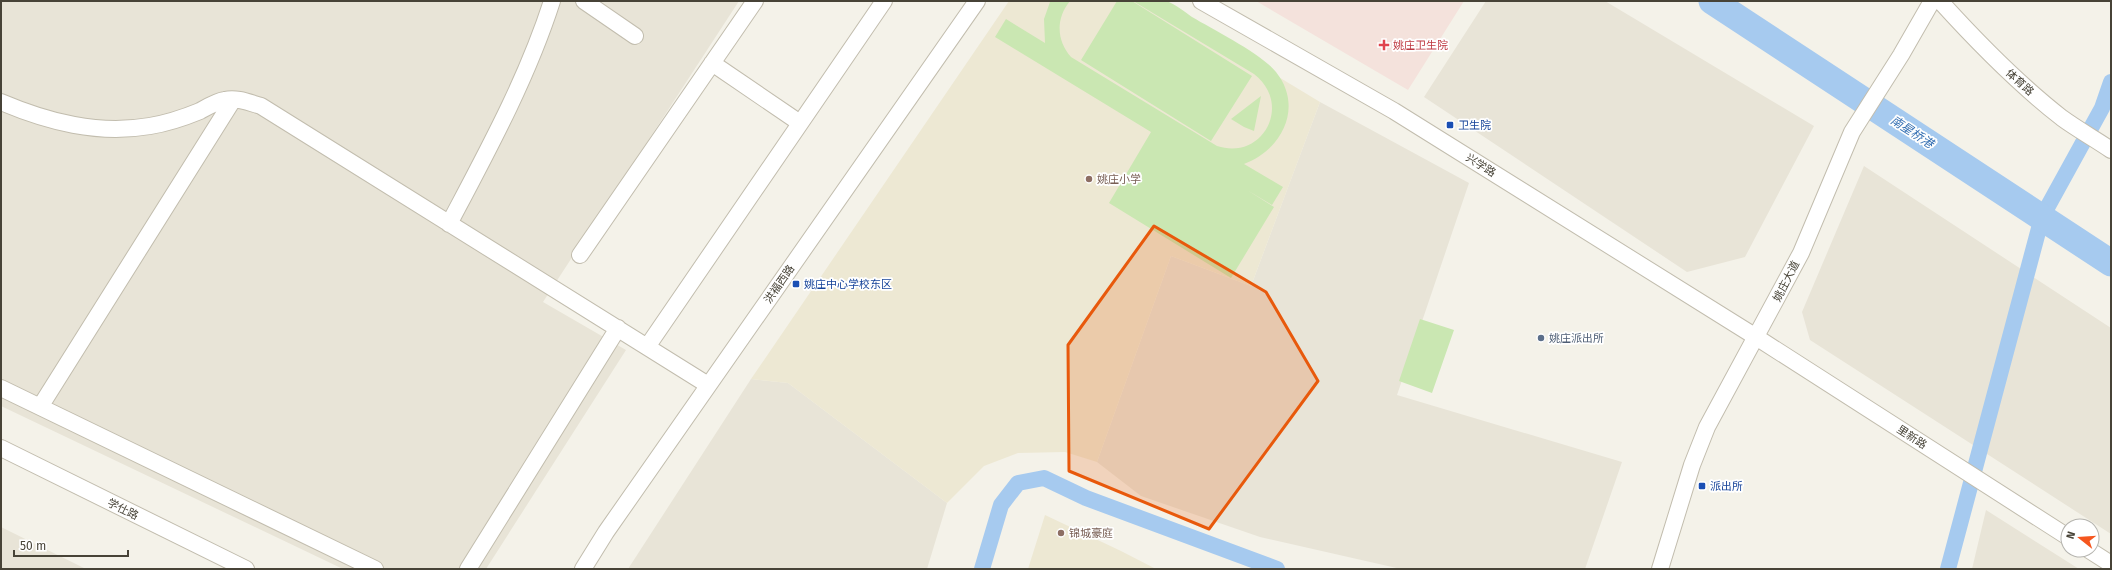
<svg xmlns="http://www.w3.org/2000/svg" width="2112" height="570" viewBox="0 0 2112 570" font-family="'Fira Sans','Noto Sans SC',sans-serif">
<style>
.residential{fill:#e8e4d7}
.education{fill:#ede8d3}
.medical{fill:#f4e2dc}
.grass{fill:#cae7b2}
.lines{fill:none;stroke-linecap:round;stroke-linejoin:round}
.canal{stroke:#a6caef;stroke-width:16}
.river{stroke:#a6caef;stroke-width:27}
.minor-casing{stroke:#c2bdae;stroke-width:18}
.minor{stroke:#fff;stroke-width:16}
.marked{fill:#e8590c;fill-opacity:0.2;stroke:#e8590c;stroke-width:3;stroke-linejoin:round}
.health-dot{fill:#e0444e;stroke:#fff;stroke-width:1.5}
.transit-dot{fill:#1a4fb4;stroke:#fff;stroke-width:1.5}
.education-dot{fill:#8d6e63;stroke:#fff;stroke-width:1.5}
.service-dot{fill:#5c6f8a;stroke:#fff;stroke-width:1.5}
.labels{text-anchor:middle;stroke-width:3.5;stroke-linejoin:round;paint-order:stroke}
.health-label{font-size:11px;fill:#be3a42;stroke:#fff;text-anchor:start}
.street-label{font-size:11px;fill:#474337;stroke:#fff}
.transit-label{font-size:11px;fill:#164399;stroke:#fff;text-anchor:start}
.education-label{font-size:11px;fill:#785e54;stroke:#fff;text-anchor:start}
.service-label{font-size:11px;fill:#4e5e75;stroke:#fff;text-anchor:start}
.water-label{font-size:12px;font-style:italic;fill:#326eb2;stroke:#fff}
</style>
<rect width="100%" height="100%" fill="#f4f2e9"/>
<path class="residential" d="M1 1H739L543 302 626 350 486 569H343L1 406Z
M1486 1H1605L1814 126 1745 257 1687 272 1424 97Z
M1320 102 1469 183 1397 395 1622 462 1585 569H1401L1260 537 1141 496 1097 462 1171 256 1251 286Z
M1864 166 2111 328V534L1810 340 1802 312Z
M751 379 788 383 947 503 927 569H628Z
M1986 510 2079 569H1972Z
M1 527 86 569H1Z"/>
<path class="education" d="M1009 1H1153L1320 102 1251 286 1171 256 1097 462 1065 452 1018 453 984 466 947 503 788 383 751 379Z
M1045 515 1121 551 1156 569H1028Z"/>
<path class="medical" d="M1256 1H1464L1408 90Z"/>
<path class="grass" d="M1070 1C1056 18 1056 40 1071 57L1217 146C1263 161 1293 104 1254 74L1133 1C1143 1 1157 0 1166 1 1175 4 1185 12 1192 17 1214 30 1262 54 1276 72 1304 107 1282 150 1244 164L1283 187 1272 205 1247 190 1274 207 1231 278 1109 203 1151 132 995 37 1006 19 1045 43 1044 19 1050 2Z
M1117 1H1132L1252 76 1211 141 1081 60Z
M1261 96 1254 131 1244 127 1231 119Z
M1420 319 1454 330 1432 393 1399 381Z"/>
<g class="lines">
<path class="canal" d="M982 569 1001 505 1018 483 1044 478 1086 498 1277 569
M1948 569 2042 217 2102 108 2111 82"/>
<path class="river" d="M1712 1 2111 263"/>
<defs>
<path id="minor" d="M584 1 635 36
M1201 1 1394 111 1756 337 2068 537
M1940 1C1978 43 2017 83 2062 118 2077 129 2095 139 2111 150
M712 63 800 123
M1 102C48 122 98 135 150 126 168 123 183 118 200 111 207 107 217 101 225 100 237 97 250 103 261 106L708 385
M449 224C487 152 527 79 552 1
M580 255 755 1
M647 347 884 1
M1 388 375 569
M40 407 233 100
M1 448 246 569
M2089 550 2111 564
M468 569 618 328
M583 569 606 532 977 1
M1660 569 1692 465 1707 427 1801 253 1852 132 1901 55 1932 1"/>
</defs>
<use href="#minor" class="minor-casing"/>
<use href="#minor" class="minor"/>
</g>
<path class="marked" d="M1154 226 1266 292 1318 381 1209 529 1069 471 1068 345Z"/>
<path class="health-dot" d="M1382 39h4v4h4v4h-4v4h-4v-4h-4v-4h4z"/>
<g class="transit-dot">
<rect x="1446" y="121" width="8" height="8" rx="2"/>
<rect x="792" y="280" width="8" height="8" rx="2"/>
<rect x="1698" y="482" width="8" height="8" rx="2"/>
</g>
<g class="education-dot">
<circle cx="1089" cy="179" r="4"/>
<circle cx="1061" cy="533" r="4"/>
</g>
<circle class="service-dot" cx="1541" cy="338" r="4"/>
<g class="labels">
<g class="health-label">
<text x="1393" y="49">姚庄卫生院</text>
</g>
<g class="street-label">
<text transform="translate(2020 82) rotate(42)" y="4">体育路</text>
<text transform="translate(1481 165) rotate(32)" y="4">兴学路</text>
<text transform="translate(1786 281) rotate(-63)" y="4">姚庄大道</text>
<text transform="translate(779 284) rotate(-55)" y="4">洪福西路</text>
<text transform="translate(1912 437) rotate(33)" y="4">里新路</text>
<text transform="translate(123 509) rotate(26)" y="4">学仕路</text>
</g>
<g class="transit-label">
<text x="1458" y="129">卫生院</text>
<text x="804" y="288">姚庄中心学校东区</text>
<text x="1710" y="490">派出所</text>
</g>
<g class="education-label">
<text x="1097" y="183">姚庄小学</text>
<text x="1069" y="537">锦城豪庭</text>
</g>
<g class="service-label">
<text x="1549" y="342">姚庄派出所</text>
</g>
<g class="water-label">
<text transform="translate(1912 132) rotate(33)" y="4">南星桥港</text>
</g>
</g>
<rect width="2112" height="570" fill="none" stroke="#474337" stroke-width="4"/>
<g transform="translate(2080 538) rotate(287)"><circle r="19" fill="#ffffff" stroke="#b5b4af"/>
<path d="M0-3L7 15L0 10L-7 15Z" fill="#f5561e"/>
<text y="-6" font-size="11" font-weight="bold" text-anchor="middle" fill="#474337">N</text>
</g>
<path d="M14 550v6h114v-6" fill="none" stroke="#474337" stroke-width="2"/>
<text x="20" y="550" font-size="12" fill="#474337" stroke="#ffffff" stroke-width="3" paint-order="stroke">50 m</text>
</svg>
